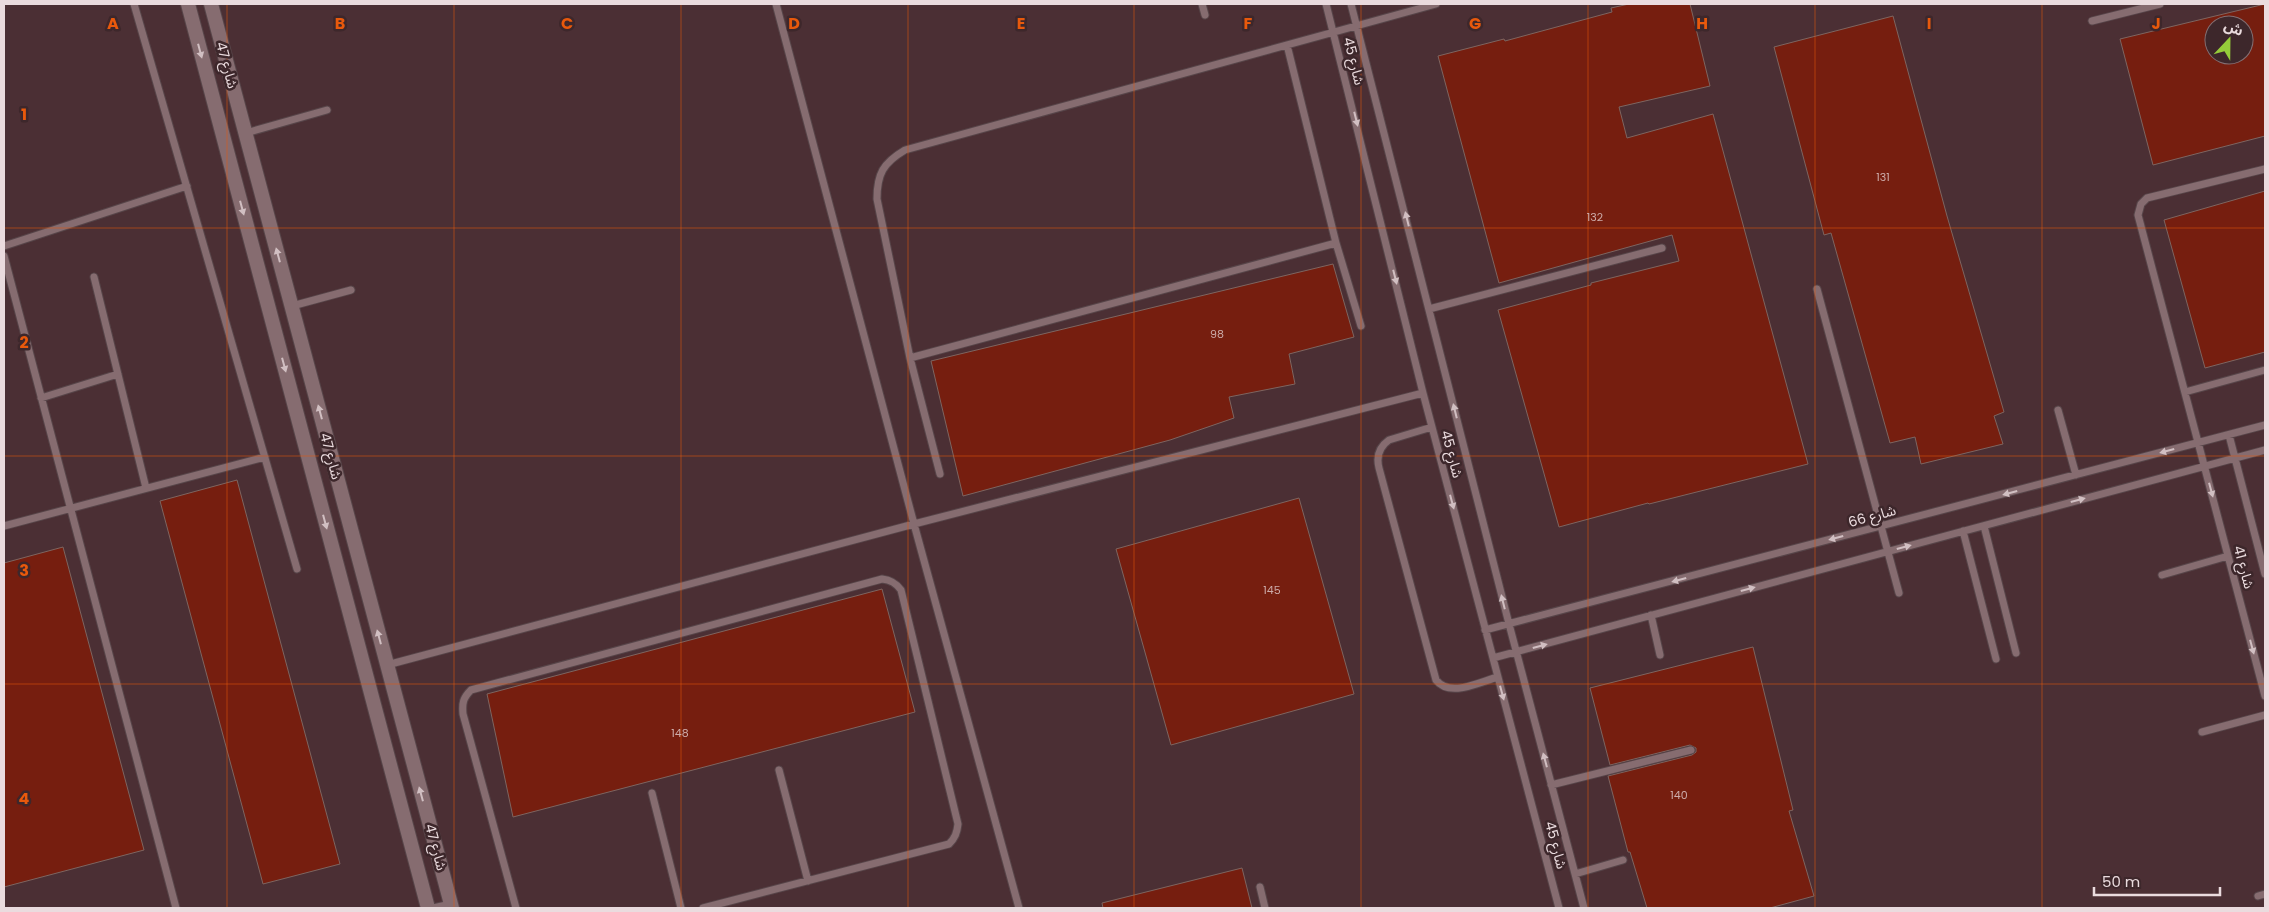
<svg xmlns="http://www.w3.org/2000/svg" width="2269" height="912" viewBox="0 0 2269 912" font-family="Poppins,'Noto Sans Arabic',sans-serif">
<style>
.built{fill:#4b2f34;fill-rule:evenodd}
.building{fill:#761e0f;stroke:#7e6560;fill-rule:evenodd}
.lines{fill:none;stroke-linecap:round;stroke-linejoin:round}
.lane-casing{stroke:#574549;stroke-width:9}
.street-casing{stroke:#574549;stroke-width:16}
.lane{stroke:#866c70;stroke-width:7}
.street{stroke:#866c70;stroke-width:14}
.oneway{fill:#d1bfc2}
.grid{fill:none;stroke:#e8590c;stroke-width:1;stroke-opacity:0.55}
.labels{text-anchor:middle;stroke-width:5;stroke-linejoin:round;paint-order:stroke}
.number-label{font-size:11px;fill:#cdacaa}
.street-label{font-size:14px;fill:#eadbde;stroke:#3d272b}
.grid-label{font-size:16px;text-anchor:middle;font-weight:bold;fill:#e8590c;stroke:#3d272b;stroke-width:5;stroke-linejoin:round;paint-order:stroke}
</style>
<rect width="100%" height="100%" fill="#3d272b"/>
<path class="built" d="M4 4H2265V908H4ZM2214 25H2244V55H2214Z"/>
<path class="building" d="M1629 4H1690L1710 86 1619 107 1627 138 1713 114 1808 464 1649 504 1648 503 1559 527 1498 310 1591 285V283L1679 261 1672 235 1499 283 1438 56 1504 39 1505 41 1612 12 1611 8Z
M2265 4V136L2153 165 2120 39ZM2214 25H2244V55H2214Z
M1893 16 1947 216 2004 412 1994 416 2003 444 1921 464 1915 437 1890 443 1831 233 1824 235 1774 47Z
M2265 191V352L2205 368 2164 220Z
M1333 264 1354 337 1289 354 1295 384 1229 397 1234 418 1170 440 963 496 931 361Z
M237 480 340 864 263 884 160 501Z
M1299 498 1354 694 1171 745 1116 549Z
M63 547 144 850 4 887V563Z
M882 589 915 712 513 817 487 694Z
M1753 647 1793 810 1789 811 1814 896 1770 908H1647L1630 852H1628L1608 776 1692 755 1696 752V748L1690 745 1610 765 1590 688Z
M1242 868 1252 908H1103L1102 903Z"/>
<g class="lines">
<defs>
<path id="lane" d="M134 4 297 569
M776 4 914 524 1019 908
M1202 4 1205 15
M1326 4 1423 393 1559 908
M1351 4 1509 624 1584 908
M2092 21 2160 4
M1287 45 1336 243 1361 326
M246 133 327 110
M2265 169 2147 198 2141 204 2138 215 2265 696
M4 246 187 186
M4 256 176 908
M94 277 146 488
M1817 289 1899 593
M292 306 351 290
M1429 309 1662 248
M910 358 1336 243
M2185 392 2265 370
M41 398 118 374
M2058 410 2076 475
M1432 427 1389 440C1379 447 1376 456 1379 468L1436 680C1450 698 1479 682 1498 677
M2229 435 2265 574
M940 474 910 358 877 199C877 174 883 163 905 150L1436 4
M4 526 265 457
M1984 526 2016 653
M1963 531 1996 659
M2162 575 2228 556
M1651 615 1660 655
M1485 630 2265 425
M1493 658 2265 450
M387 665 914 524 1423 393
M2202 732 2265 715
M779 770 808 881
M1551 785 1691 750
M652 793 681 908
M1575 874 1623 860
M1260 887 1265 908
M2258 896 2265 894
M433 908 451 904
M516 908 463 714C462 703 463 698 471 690L882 579C891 580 896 583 901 590L958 824C957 833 955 838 949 844L703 908"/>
<path id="street" d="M188 4 428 908
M211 4 452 908"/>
</defs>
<use href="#lane" class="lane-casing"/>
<use href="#street" class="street-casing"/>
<use href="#lane" class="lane"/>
<use href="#street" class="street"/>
</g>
<defs><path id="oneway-solid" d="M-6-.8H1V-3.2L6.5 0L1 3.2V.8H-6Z" transform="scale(1.25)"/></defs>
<g class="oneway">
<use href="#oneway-solid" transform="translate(200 51) rotate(75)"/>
<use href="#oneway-solid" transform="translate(1356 119) rotate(76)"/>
<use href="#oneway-solid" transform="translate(242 208) rotate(75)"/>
<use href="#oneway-solid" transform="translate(1407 219) rotate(-104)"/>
<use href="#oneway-solid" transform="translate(278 255) rotate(-105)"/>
<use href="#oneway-solid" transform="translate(1395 277) rotate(76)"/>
<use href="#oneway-solid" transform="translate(284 365) rotate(75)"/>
<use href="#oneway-solid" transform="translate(1455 411) rotate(-104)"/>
<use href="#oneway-solid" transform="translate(320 412) rotate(-105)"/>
<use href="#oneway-solid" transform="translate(2167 451) rotate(165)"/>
<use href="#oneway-solid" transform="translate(2211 490) rotate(75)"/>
<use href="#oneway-solid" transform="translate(2010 493) rotate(165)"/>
<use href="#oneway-solid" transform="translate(2078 500) rotate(-15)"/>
<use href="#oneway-solid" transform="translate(1452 502) rotate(75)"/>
<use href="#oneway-solid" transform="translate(325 522) rotate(75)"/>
<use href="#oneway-solid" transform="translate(1836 538) rotate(165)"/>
<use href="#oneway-solid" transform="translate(1904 547) rotate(-15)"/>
<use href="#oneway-solid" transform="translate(1679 580) rotate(165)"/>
<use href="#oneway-solid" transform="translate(1748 589) rotate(-15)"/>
<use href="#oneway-solid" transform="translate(1503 602) rotate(-104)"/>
<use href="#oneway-solid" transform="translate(379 637) rotate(-105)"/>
<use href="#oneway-solid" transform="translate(1540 646) rotate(-15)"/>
<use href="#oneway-solid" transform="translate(2252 647) rotate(75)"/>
<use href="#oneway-solid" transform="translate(1502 693) rotate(75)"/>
<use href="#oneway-solid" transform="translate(1545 760) rotate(-105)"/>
<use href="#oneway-solid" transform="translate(421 794) rotate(-105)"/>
</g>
<path class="grid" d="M227 4V908M454 4V908M681 4V908M908 4V908M1134 4V908M1361 4V908M1588 4V908M1815 4V908M2042 4V908M4 228H2265M4 456H2265M4 684H2265"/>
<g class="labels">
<g class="number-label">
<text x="1883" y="181">131</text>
<text x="1595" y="221">132</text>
<text x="1217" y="338">98</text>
<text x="1272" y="594">145</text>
<text x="680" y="737">148</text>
<text x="1679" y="799">140</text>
</g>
<g class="street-label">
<text transform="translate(1354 61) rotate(76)" y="5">شارع 45</text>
<text transform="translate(227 65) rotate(75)" y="5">شارع 47</text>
<text transform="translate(1452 454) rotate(75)" y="5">شارع 45</text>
<text transform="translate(331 456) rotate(75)" y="5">شارع 47</text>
<text transform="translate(1872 516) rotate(-15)" y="5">شارع 66</text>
<text transform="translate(2244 567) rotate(75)" y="5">شارع 41</text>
<text transform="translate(1556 845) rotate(75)" y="5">شارع 45</text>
<text transform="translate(436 847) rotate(75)" y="5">شارع 47</text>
</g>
</g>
<g class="grid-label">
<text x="113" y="29">A</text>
<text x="340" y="29">B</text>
<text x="567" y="29">C</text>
<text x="794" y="29">D</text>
<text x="1021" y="29">E</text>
<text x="1248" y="29">F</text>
<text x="1475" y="29">G</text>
<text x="1702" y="29">H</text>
<text x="1929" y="29">I</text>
<text x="2156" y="29">J</text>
<text x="24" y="120">1</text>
<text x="24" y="348">2</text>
<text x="24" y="576">3</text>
<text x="24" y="804">4</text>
</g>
<rect width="2269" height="912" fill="none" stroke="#eadbde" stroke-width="10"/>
<g transform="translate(2229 40) rotate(22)"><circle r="24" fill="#3d272b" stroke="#826f73"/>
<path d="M0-4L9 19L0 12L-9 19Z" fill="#95cc3a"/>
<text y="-8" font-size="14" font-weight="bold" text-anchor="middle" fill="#eadbde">ش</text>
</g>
<path d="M2094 887v8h126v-8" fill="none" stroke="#eadbde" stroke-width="2.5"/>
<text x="2102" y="887" font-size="15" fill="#eadbde" stroke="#3d272b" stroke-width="4" paint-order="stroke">50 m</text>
</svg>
